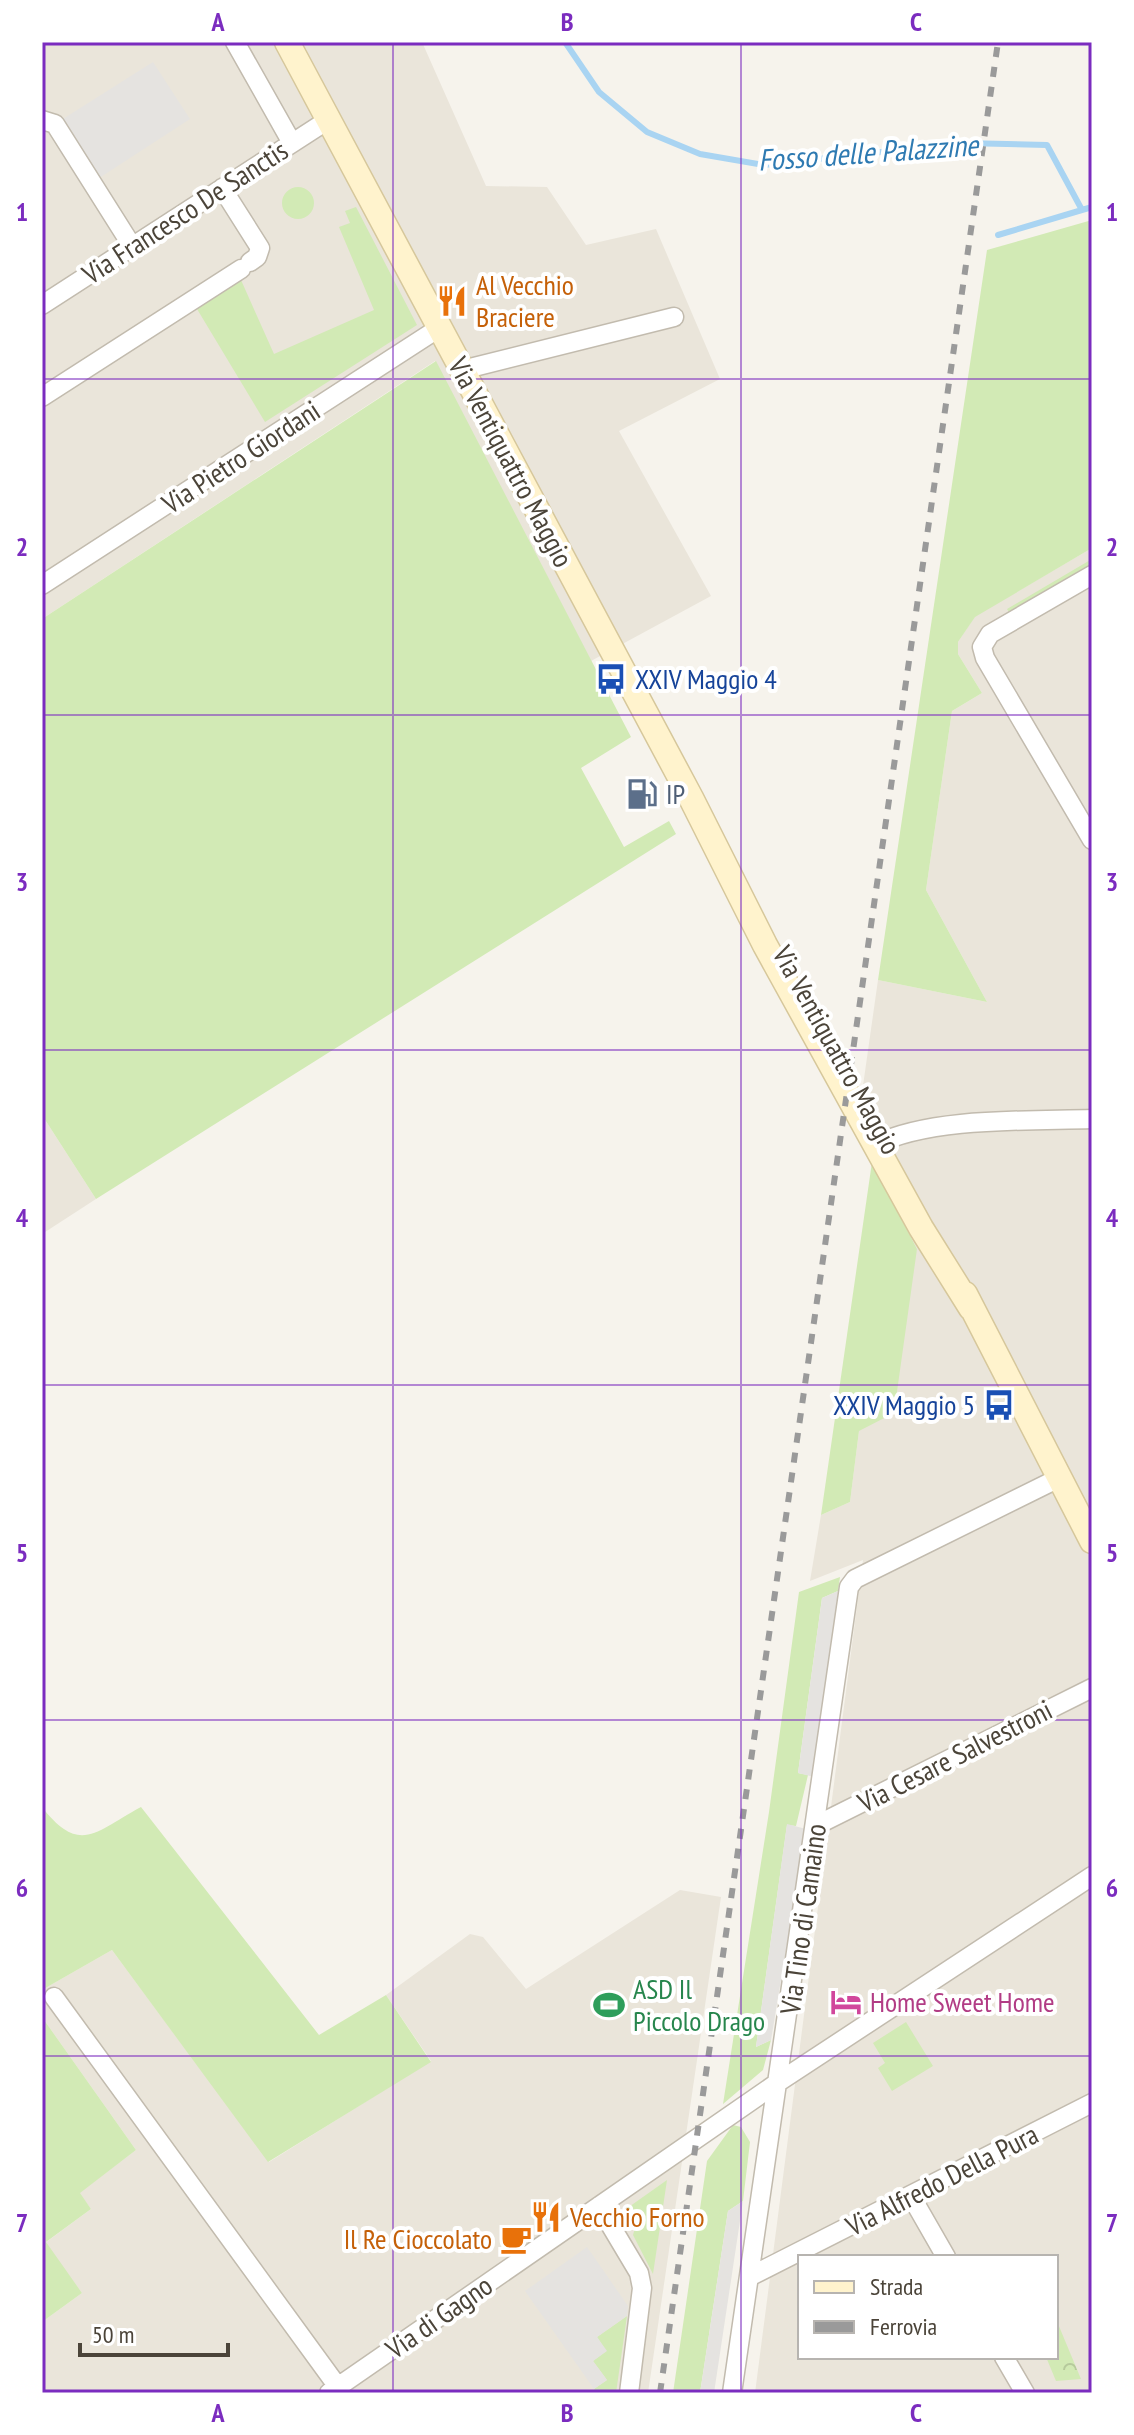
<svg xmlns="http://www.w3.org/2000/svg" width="1134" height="2435" viewBox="0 0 1134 2435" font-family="'PT Sans Narrow',sans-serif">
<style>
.residential{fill:#eae5da;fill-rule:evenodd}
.grass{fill:#d2eab5}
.forest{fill:url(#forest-crowns)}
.parking{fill:#e5e3e0}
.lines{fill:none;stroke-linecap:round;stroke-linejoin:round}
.stream{stroke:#a9d4f2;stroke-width:6}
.street-casing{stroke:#c2bbae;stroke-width:21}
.secondary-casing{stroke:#d6c79b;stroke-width:27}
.street{stroke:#fff;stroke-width:18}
.secondary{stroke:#fff3cd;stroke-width:24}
.rail{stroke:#9a9a9a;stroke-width:6;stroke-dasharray:10 10;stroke-linecap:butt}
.grid{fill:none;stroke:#7b2cbf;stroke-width:2;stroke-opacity:0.55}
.labels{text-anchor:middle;stroke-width:8;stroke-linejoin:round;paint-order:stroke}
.street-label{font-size:28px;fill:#4b4439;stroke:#fff}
.food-label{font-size:28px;fill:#c56008;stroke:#fff;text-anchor:start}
.transit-label{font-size:28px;fill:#164399;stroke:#fff;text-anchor:start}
.service-label{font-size:28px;fill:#4e5e75;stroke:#fff;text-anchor:start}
.leisure-label{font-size:28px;fill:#27864d;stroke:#fff;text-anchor:start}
.hotel-label{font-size:28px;fill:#b23c85;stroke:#fff;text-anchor:start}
.water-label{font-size:30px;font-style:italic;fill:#2e7ab2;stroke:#fff}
.neatline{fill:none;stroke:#7b2cbf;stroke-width:3}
.grid-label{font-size:26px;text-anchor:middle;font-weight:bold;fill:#7b2cbf}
</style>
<defs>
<pattern id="forest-crowns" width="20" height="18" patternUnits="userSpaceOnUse" patternTransform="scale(2)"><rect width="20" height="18" fill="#d2eab5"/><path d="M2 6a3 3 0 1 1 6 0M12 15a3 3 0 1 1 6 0" fill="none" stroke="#b6ca9c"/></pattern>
</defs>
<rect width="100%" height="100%" fill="#f6f3ec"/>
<path class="residential" d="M42 42H422L486 186 547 187 586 245 656 229 720 379 619 431 711 596 591 661 435 361 42 619Z
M1092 548V2393H755L863 1560 810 1581 821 1515 850 1502 859 1431 917 1249 856 1135 878 980 987 1002 926 890 952 711 982 693 958 654V642L975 616ZM800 2257H1056V2357H800Z
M42 1115 96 1199 42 1234Z
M680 1890 721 1897 648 2393H42V2322L82 2293 45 2243 91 2209 79 2193 136 2150 42 2017V1990L112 1950 269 2162 431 2061 386 1995 470 1934 483 1937 526 1989Z"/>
<path class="grass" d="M282 203a16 16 0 1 1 32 0a16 16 0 1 1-32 0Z
M356 207 417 325 265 422 197 309 241 280 274 354 374 310 339 227 350 223 345 211Z
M1092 220V548L975 617 958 642V654L982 693 952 711 926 890 987 1002 878 980 987 250Z
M436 361 631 737 581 768 624 847 669 821 676 834 96 1199 42 1115V619Z
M1092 559V567L1010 614 1007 609Z
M872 1162 917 1249 894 1413 859 1431 850 1502 821 1515Z
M840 1577 838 1591 822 1598 798 1773 808 1775 796 1826 787 1825 756 2047 771 2040 763 2070 723 2104 769 1812 799 1592Z
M42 1807C80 1856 96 1831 141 1807L319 2035 386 1995 431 2062 268 2162 112 1950 42 1990Z
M42 2017 136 2150 80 2193 91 2209 46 2242 82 2293 42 2322Z
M906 2022 933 2066 892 2091 878 2068 885 2063 873 2043Z
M733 2125 741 2127 750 2142 743 2201 728 2211 700 2393H673L707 2161Z
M667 2180 653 2274 633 2235 635 2228 626 2209Z
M627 2316 616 2393H597L594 2389 607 2380 593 2361 606 2351 597 2337Z"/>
<path class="forest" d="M1056 2319 1081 2379 1056 2381 1046 2357H1056Z"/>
<path class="parking" d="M153 62 190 119 93 182 55 124Z
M838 1591 814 1777 798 1773 822 1598Z
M787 1824 806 1829 771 2040 756 2047Z
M743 2201 714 2393H700L728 2211Z
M587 2247 628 2306 627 2316 597 2337 607 2351 593 2361 607 2380 594 2389 525 2291Z"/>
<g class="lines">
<path class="stream" d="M565 42 599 92 647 132 700 154 764 165 962 143 1047 145 1082 210
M998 235 1092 207"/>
<defs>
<path id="street" d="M235 42 292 143
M42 120 55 124 132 246
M222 188 260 248 257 257 250 262
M42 305 328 120
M462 370 674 317
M42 397 241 269
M1092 575 990 634 982 647 985 658 1092 840
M42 585 439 328
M875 1145C930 1117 1029 1121 1092 1119
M817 1825 1092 1688
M54 1997 338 2387
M911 2196 946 2257
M599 2206 639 2273 642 2288 629 2393
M749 2277 1092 2103
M1004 2357 1025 2393
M329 2393 777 2083 1092 1876
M732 2393 849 1587 855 1579 1059 1478"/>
<path id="secondary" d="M287 42 691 798 765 945 921 1228 971 1308
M965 1294 1092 1541"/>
</defs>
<use href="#street" class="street-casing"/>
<use href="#secondary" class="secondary-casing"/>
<use href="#street" class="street"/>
<use href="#secondary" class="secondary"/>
<path class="rail" d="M660 2393 998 42"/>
</g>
<path class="grid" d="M393 42V2393M741 42V2393M42 379H1092M42 715H1092M42 1050H1092M42 1385H1092M42 1720H1092M42 2056H1092"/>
<defs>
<symbol id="restaurant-bare" viewBox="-9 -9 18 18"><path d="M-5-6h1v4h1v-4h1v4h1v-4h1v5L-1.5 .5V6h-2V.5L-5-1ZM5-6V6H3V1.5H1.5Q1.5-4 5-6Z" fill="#e8710a" stroke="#fff" stroke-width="2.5" paint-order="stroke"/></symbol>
<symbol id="bus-bare" viewBox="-9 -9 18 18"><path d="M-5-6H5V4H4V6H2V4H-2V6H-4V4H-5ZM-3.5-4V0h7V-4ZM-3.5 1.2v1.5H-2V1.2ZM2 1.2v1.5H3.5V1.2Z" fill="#1a4fb4" stroke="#fff" stroke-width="2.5" paint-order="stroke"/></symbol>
<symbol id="fuel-bare" viewBox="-9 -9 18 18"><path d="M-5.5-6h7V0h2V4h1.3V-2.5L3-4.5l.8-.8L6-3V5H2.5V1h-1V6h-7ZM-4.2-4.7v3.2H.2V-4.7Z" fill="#5c6f8a" stroke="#fff" stroke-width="2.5" paint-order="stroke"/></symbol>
<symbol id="hotel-bare" viewBox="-9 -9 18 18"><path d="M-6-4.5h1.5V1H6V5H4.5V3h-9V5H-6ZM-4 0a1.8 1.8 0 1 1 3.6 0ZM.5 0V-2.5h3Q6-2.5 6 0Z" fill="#d1479c" stroke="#fff" stroke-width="2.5" paint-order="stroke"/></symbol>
<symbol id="stadium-bare" viewBox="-9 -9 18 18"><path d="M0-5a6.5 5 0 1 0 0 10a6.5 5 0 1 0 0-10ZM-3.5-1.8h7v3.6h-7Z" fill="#2e9e5b" stroke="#fff" stroke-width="2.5" paint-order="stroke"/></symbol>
<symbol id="cafe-bare" viewBox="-9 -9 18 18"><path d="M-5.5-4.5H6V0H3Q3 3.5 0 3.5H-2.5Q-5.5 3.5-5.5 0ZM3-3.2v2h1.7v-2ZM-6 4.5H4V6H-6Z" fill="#e8710a" stroke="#fff" stroke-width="2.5" paint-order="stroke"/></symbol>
</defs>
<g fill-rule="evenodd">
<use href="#restaurant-bare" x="430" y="279" width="44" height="44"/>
<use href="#bus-bare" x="589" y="657" width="44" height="44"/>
<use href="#fuel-bare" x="620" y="772" width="44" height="44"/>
<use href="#bus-bare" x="977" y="1383" width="44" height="44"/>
<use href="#hotel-bare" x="824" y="1980" width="44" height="44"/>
<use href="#stadium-bare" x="587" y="1983" width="44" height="44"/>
<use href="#restaurant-bare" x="524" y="2195" width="44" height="44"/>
<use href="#cafe-bare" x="494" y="2217" width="44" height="44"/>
</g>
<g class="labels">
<g class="street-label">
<text transform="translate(185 212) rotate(-33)" y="10">Via Francesco De Sanctis</text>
<text transform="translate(241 457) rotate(-33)" y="10">Via Pietro Giordani</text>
<text transform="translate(511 462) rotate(62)" y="10">Via Ventiquattro Maggio</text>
<text transform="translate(837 1050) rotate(61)" y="10">Via Ventiquattro Maggio</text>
<text transform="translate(955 1756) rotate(-27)" y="10">Via Cesare Salvestroni</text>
<text transform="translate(803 1919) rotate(-82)" y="10">Via Tino di Camaino</text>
<text transform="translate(942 2180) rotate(-27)" y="10">Via Alfredo Della Pura</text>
<text transform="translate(439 2317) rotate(-35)" y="10">Via di Gagno</text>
</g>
<g class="food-label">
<text x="476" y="295">Al Vecchio<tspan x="476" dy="32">Braciere</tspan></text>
<text x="570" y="2227">Vecchio Forno</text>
<text x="492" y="2249" text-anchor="end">Il Re Cioccolato</text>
</g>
<g class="transit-label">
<text x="635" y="689">XXIV Maggio 4</text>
<text x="975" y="1415" text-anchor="end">XXIV Maggio 5</text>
</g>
<g class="service-label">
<text x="666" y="804">IP</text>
</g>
<g class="leisure-label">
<text x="633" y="1999">ASD Il<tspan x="633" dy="32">Piccolo Drago</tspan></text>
</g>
<g class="hotel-label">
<text x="870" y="2012">Home Sweet Home</text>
</g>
<g class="water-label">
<text transform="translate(868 153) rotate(-4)" y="10">Fosso delle Palazzine</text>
</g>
</g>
<rect width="1134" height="2435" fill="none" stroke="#ffffff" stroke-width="88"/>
<rect x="798" y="2255" width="260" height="104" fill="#ffffff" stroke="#b7b4b0" stroke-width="2"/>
<rect x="814" y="2281" width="40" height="12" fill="#fff3cd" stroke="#b7b4b0" stroke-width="2"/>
<text x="870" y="2295" font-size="24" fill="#4b4439">Strada</text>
<rect x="814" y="2321" width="40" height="12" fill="#9a9a9a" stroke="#b7b4b0" stroke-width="2"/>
<text x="870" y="2335" font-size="24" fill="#4b4439">Ferrovia</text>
<path d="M80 2343v12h148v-12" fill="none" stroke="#4b4439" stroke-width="4"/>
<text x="92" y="2343" font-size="24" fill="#4b4439" stroke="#ffffff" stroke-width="6" paint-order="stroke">50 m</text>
<rect x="44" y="44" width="1046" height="2347" class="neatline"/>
<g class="grid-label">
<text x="218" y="31">A</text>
<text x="567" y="31">B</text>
<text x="916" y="31">C</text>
<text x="22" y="221">1</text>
<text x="1112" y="221">1</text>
<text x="22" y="556">2</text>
<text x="1112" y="556">2</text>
<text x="22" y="891">3</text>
<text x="1112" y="891">3</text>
<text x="22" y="1227">4</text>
<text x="1112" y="1227">4</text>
<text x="22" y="1562">5</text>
<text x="1112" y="1562">5</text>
<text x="22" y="1897">6</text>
<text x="1112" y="1897">6</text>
<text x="22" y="2232">7</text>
<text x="1112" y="2232">7</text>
<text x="218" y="2422">A</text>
<text x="567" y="2422">B</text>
<text x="916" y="2422">C</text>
</g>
</svg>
